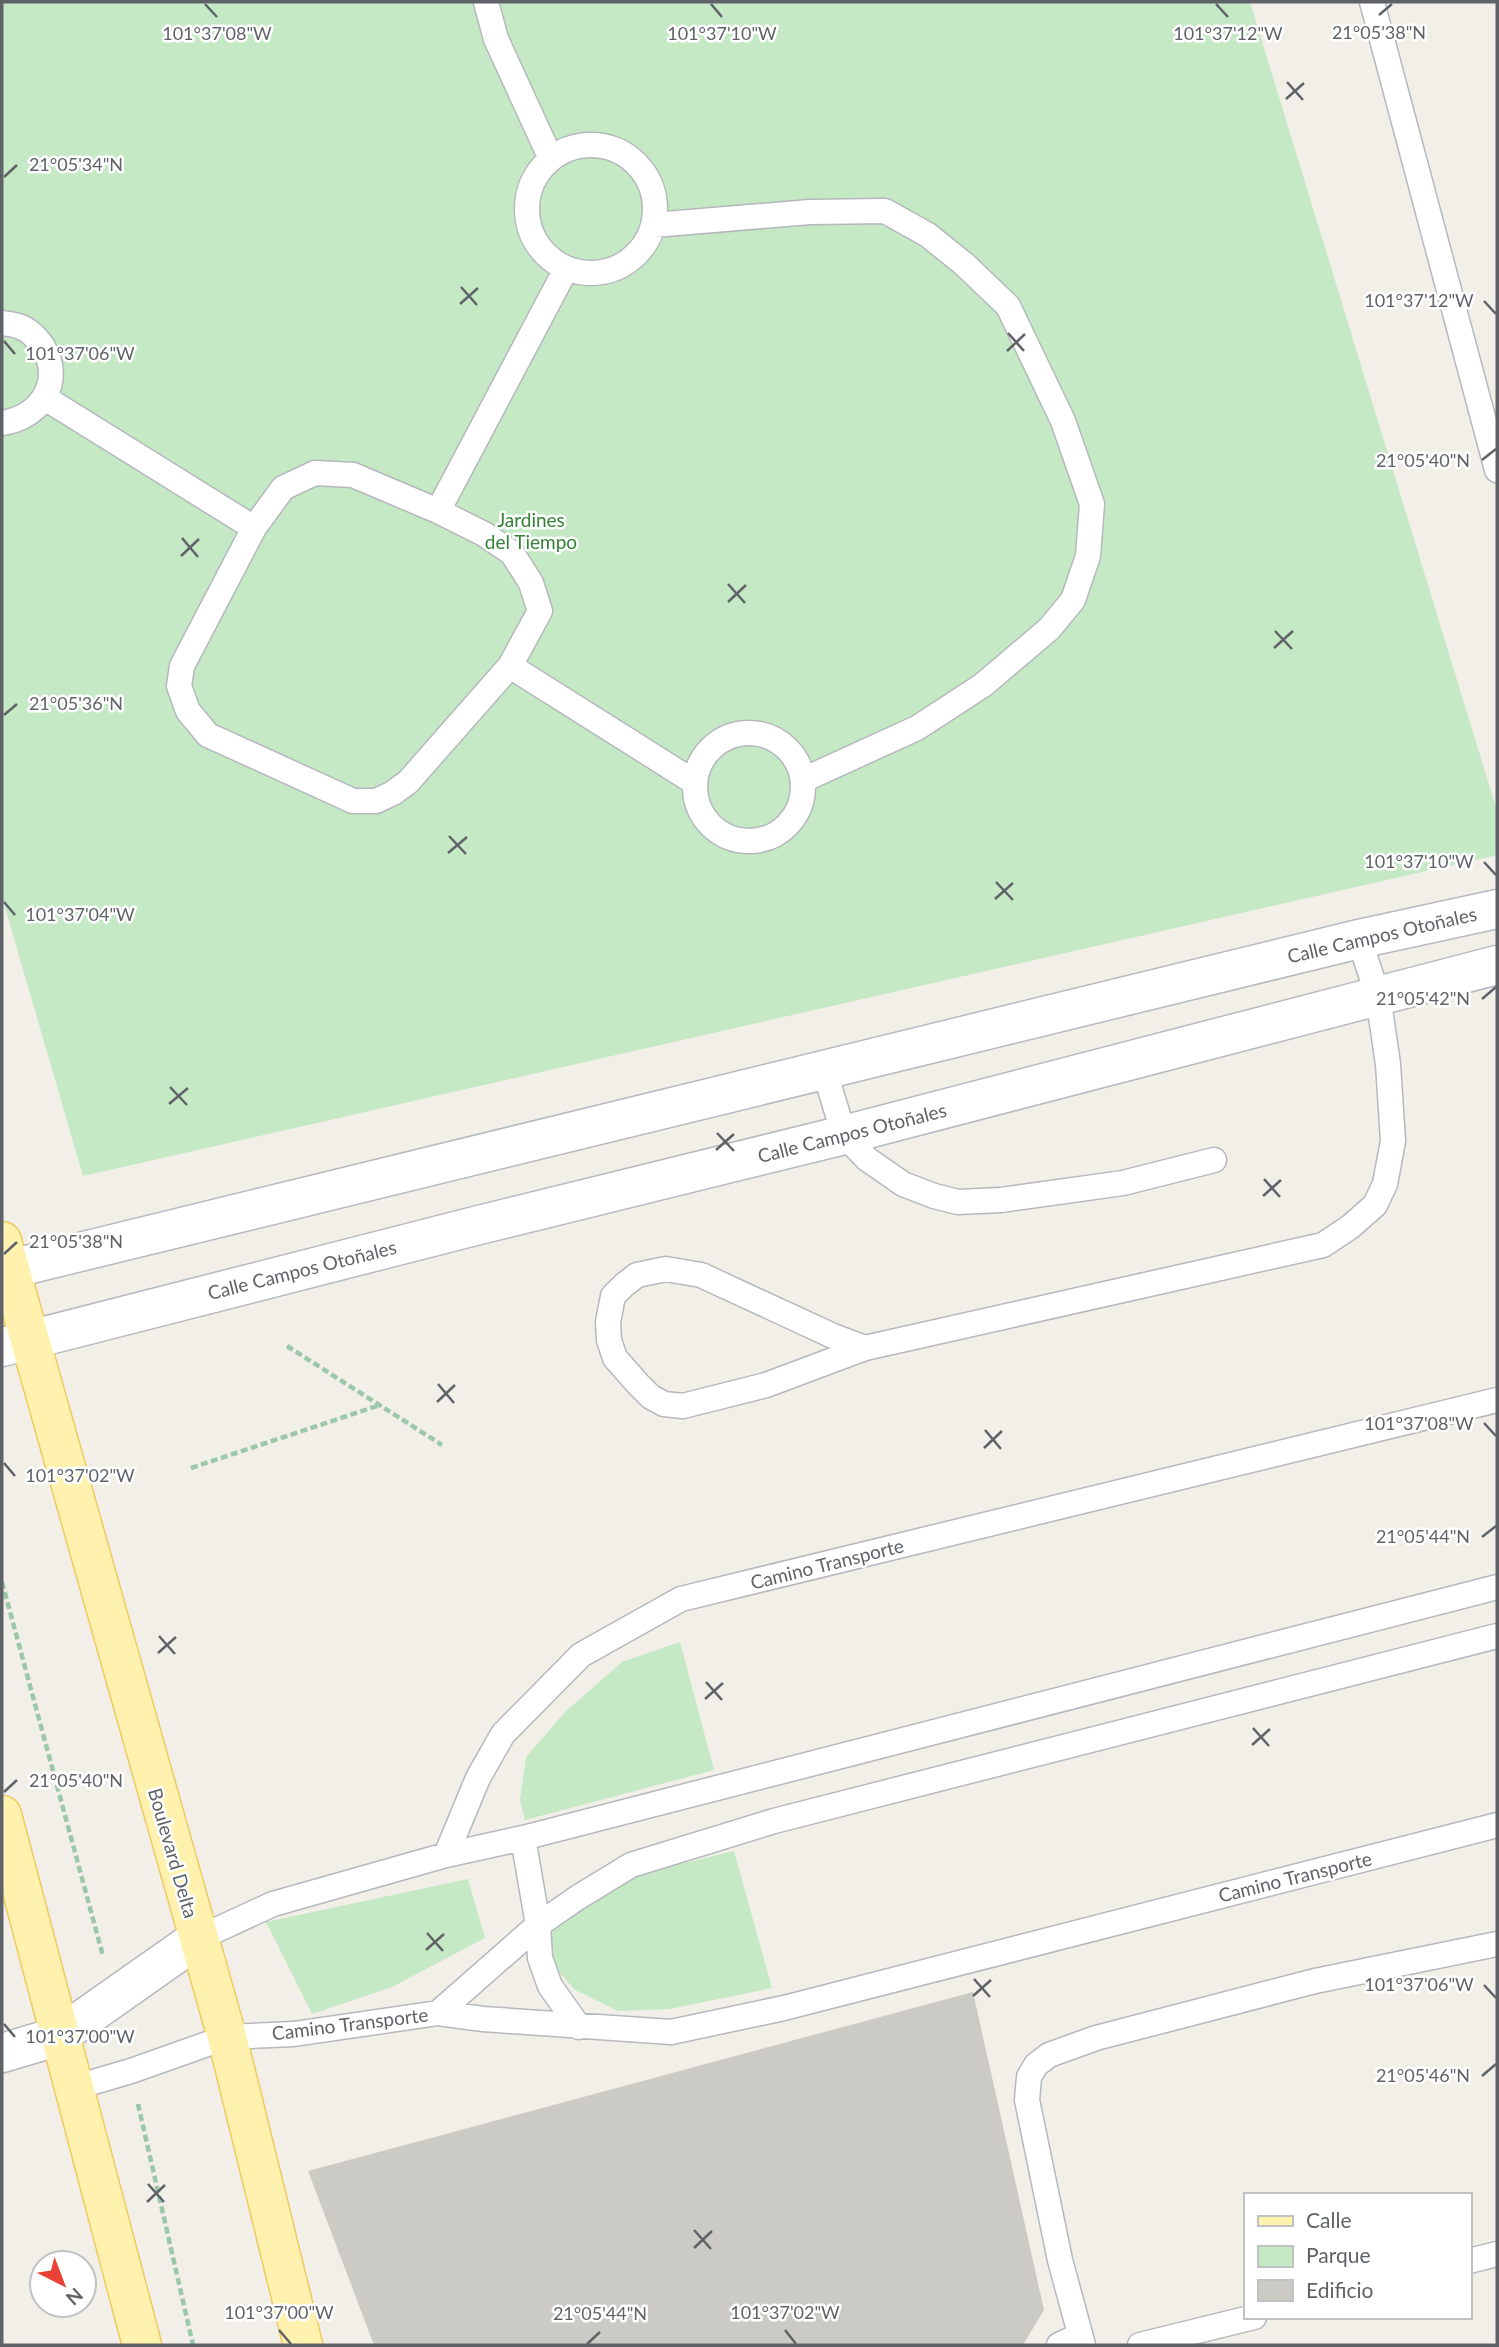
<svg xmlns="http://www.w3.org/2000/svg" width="1499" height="2347" viewBox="0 0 1499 2347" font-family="Lato,sans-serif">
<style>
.green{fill:#c5e8c5}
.building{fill:#cccac5}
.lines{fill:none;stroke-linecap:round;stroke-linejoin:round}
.lane-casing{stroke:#b5b8bc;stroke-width:27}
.street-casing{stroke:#b5b8bc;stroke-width:41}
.secondary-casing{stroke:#b6babf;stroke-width:41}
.primary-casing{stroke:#f2c960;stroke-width:41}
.path{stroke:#9cc7a9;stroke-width:4.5;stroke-dasharray:7 3.5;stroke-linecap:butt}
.lane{stroke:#fff;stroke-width:24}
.street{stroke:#fff;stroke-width:38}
.secondary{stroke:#fff;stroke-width:38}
.primary{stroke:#fff2af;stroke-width:38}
.ticks{fill:none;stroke:#5f6368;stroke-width:2.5}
.labels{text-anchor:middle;stroke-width:5;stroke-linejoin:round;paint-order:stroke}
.park-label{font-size:19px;fill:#348238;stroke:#fff}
.street-label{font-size:19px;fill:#5f6368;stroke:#fff}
.ticks-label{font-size:18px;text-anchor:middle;fill:#5f6368;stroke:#fff;stroke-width:5;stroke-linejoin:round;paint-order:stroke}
</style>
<rect width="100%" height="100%" fill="#f1efe8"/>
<path class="green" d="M2 2H1250L1497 811V855L83 1176 2 897Z
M680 1642 714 1770 525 1820 520 1800 526 1757 565 1712 622 1662Z
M734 1851 772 1988 670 2009 618 2011 575 1990 545 1956 543 1930 636 1875Z
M468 1879 485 1938 392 1987 312 2014 266 1922Z"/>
<path class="building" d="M973 1992 1044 2310 1023 2345H374L308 2171Z"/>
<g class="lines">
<defs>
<path id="lane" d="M486 2 496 39 551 159
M1372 2 1497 470
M527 209a64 64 0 1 1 128 0a64 64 0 1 1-128 0Z
M654 225 810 212 885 211 928 235 964 264 1008 306 1063 421 1092 504 1088 556 1073 600 1049 629 983 685 917 728 803 780
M2 323C7 324 13 324 18 326 28 329 37 338 43 347 64 382 40 418 2 423
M45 398 254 528
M315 473 353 475 438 511 484 534 512 553 531 583 540 611 510 666 408 782 393 793 376 801H353L208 735 188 711 179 686 182 666 254 528 283 488Z
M438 511 566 269
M510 666 694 782
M695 787a54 54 0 1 1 108 0a54 54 0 1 1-108 0Z
M824 1069 844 1135 867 1159 903 1184 934 1196 958 1202 1001 1200 1123 1183 1214 1160
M865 1348 833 1336 701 1275 666 1269 637 1275 624 1285 613 1296 608 1322 609 1340 615 1358 638 1384 651 1397 664 1404 683 1406 766 1385 865 1348 1323 1245 1350 1227 1375 1205 1385 1184 1393 1141 1388 1064 1378 996 1359 939
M523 1838 538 1925 540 1958 550 1986 579 2027
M446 1855 523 1838 1497 1587
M197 1939 273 1904 446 1855 478 1778 503 1734 581 1655 681 1599 1497 1400
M438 2013 538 1925 577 1898 631 1865 774 1821 1497 1636
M73 2088 131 2071 227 2037 294 2034 438 2013 483 2019 671 2032 784 2008 1497 1825
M1469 2261 1497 2254
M1059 2345 1080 2335
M1083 2345 1060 2260 1027 2100 1029 2077 1036 2065 1049 2055 1096 2038 1315 1981 1497 1944
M1140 2345 1254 2317"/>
<path id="street" d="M2 2053 59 2036 197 1939"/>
<path id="secondary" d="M2 1271 1359 939 1497 909
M2 1347 479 1225 844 1135 1497 965"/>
<path id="primary" d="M2 1241 227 2037 303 2345
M2 1815 142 2345"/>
</defs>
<use href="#lane" class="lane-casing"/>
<use href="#street" class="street-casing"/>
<use href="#secondary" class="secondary-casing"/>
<use href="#primary" class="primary-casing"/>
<path class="path" d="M287 1346 442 1445
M191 1468 380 1405
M2 1582 103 1956
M138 2104 193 2345"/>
<use href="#lane" class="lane"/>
<use href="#street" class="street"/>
<use href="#secondary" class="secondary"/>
<use href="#primary" class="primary"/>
</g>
<path class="ticks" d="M205 4 217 17M711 4 722 17M1216 4 1228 17M1379 15 1392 4M1287 82 1303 100M1286 99 1304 83M4 177 17 165M461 287 477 305M1484 301 1496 314M460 304 478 288M1008 333 1024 351M4 341 15 354M1007 351 1025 334M1482 460 1496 449M182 538 198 557M181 556 199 539M728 584 745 603M728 602 746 585M1275 631 1292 649M1274 648 1293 631M4 715 17 704M449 836 466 854M448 853 467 837M1484 862 1496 875M996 882 1013 900M995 899 1013 883M4 902 15 915M1482 999 1496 987M170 1087 187 1105M169 1104 188 1088M717 1133 734 1151M716 1150 734 1134M1264 1179 1280 1197M1263 1196 1281 1180M4 1254 17 1242M438 1384 454 1403M437 1402 455 1385M1484 1423 1496 1436M985 1430 1001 1449M984 1448 1002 1431M4 1463 15 1476M1482 1537 1496 1526M159 1636 175 1654M158 1653 176 1637M706 1682 722 1700M705 1699 723 1683M1253 1728 1269 1746M1252 1745 1270 1729M4 1792 17 1780M427 1933 443 1951M426 1950 444 1934M974 1979 990 1997M1484 1985 1496 1998M973 1996 991 1980M4 2024 15 2037M1482 2076 1496 2064M148 2184 164 2202M147 2202 165 2185M694 2230 711 2249M694 2248 712 2231M279 2330 291 2344M785 2330 796 2344M587 2344 600 2332"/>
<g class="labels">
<g class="park-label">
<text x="531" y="527">Jardines<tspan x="531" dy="22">del Tiempo</tspan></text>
</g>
<g class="street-label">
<text transform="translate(1382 935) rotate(-13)" y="7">Calle Campos Otoñales</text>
<text transform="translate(852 1133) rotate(-14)" y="7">Calle Campos Otoñales</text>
<text transform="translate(302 1270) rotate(-14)" y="7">Calle Campos Otoñales</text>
<text transform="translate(827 1564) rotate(-14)" y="7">Camino Transporte</text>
<text transform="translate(173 1853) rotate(74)" y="7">Boulevard Delta</text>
<text transform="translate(1295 1877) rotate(-14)" y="7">Camino Transporte</text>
<text transform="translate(350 2024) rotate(-7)" y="7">Camino Transporte</text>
</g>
</g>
<g class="ticks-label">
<text x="1379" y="39">21°05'38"N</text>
<text x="217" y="40">101°37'08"W</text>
<text x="722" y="40">101°37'10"W</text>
<text x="1228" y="40">101°37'12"W</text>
<text x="76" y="171">21°05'34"N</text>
<text x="1419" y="307">101°37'12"W</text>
<text x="80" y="360">101°37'06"W</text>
<text x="1423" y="467">21°05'40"N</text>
<text x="76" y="710">21°05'36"N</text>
<text x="1419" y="868">101°37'10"W</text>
<text x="80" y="921">101°37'04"W</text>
<text x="1423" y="1005">21°05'42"N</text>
<text x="76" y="1248">21°05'38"N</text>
<text x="1419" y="1430">101°37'08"W</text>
<text x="80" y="1482">101°37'02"W</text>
<text x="1423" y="1543">21°05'44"N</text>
<text x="76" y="1787">21°05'40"N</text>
<text x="1419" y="1991">101°37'06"W</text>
<text x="80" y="2043">101°37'00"W</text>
<text x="1423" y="2082">21°05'46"N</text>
<text x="279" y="2319">101°37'00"W</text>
<text x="785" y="2319">101°37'02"W</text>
<text x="600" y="2320">21°05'44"N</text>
</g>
<rect width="1499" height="2347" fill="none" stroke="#5f6368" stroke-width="7"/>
<rect x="1244" y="2193" width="228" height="126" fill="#ffffff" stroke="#bfc1c3" stroke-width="2"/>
<rect x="1258" y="2216" width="35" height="10" fill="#fff2af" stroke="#bfc1c3" stroke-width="2"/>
<text x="1306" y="2228" font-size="21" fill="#5f6368">Calle</text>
<rect x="1258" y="2246" width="35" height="21" fill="#c5e8c5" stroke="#bfc1c3" stroke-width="2"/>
<text x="1306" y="2263" font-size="21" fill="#5f6368">Parque</text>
<rect x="1258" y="2280" width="35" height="21" fill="#cccac5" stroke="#bfc1c3" stroke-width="2"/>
<text x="1306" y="2298" font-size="21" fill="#5f6368">Edificio</text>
<g transform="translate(63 2284) rotate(138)"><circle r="33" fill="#ffffff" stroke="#bfc1c3" stroke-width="2"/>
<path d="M0-5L12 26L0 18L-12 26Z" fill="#ea4335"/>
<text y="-10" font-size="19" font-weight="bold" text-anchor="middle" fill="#5f6368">N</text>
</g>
</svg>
